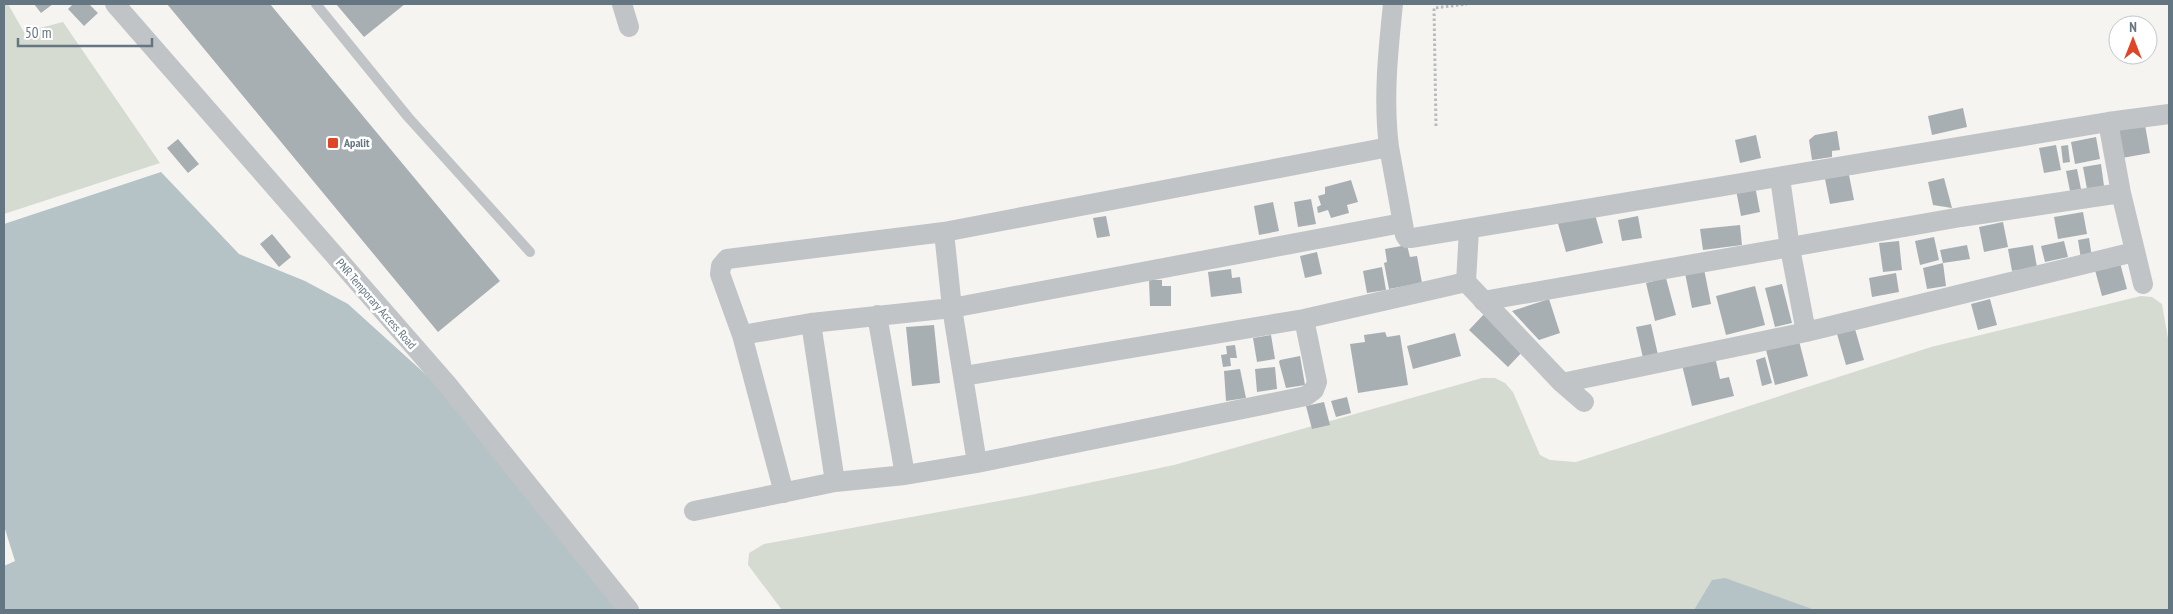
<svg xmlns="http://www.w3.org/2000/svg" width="2173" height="614" viewBox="0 0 2173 614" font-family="'PT Sans Narrow',sans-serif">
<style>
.green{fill:#d6dbd2}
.water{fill:#b6c3c6}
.building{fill:#a7afb3}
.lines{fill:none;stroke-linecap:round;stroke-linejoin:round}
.path{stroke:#b8bbbd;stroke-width:3;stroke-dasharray:2.5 2.5;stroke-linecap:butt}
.service{stroke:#c0c4c7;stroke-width:10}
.minor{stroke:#c0c4c7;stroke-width:20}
.poi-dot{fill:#de4627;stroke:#fff;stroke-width:2}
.labels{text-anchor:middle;stroke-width:5;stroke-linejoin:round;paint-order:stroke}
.poi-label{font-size:12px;font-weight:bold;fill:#647681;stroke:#fff;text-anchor:start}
.street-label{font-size:12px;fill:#647681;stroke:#fff}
</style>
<rect width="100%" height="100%" fill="#f5f4f1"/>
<path class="green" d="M4 4H8L24 32 63 22 160 163 4 214Z
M2141 296 2152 297 2162 304 2169 344V610H782L748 565 749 553 764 544 1026 496 1174 465 1482 378H1495L1505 383 1513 392 1540 455 1550 460 1576 462 1931 347Z"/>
<path class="water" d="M161 172 239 254 305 281 348 304 519 459 635 610H4V566L15 561 4 526V224Z
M1725 578 1815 610H1694L1712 580Z"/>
<path class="building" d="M34 4H53L41 13Z
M73 4H89L98 13 84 26 68 9Z
M167 4H270L500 281 438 332Z
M336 4H405L364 37Z
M1963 108 1967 127 1932 135 1928 116Z
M2145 125 2150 153 2122 158 2117 130Z
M1837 131 1840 150 1832 151V157L1812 160 1809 140 1815 135Z
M1756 135 1761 158 1740 163 1735 140Z
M2096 137 2100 159 2075 164 2071 142Z
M178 139 199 164 188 173 167 148Z
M2056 145 2061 170 2044 173 2039 148Z
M2068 145 2070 162 2063 163 2061 146Z
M2101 164 2104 186 2087 189 2083 167Z
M2077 169 2081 189 2070 191 2066 171Z
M1866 172 1849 175 1854 200 1830 204 1824 174Z
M1944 178 1952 208 1933 205 1928 182Z
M1351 180 1358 202 1347 205 1349 213 1331 218 1328 210 1318 213 1317 207 1321 205 1318 196 1325 194V187Z
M1755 186 1760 212 1741 216 1736 190Z
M1311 199 1316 224 1298 227 1294 202Z
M1273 202 1279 231 1259 235 1254 206Z
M1594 211 1603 243 1566 252 1557 220Z
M2083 212 2087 234 2058 239 2054 217Z
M1106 216 1110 236 1097 238 1093 218Z
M1638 216 1642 238 1622 241 1618 220Z
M2003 222 2008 247 1984 252 1979 227Z
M1740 225 1742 245 1703 250 1700 229Z
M272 234 291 257 279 267 260 244Z
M1934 237 1939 260 1920 265 1915 241Z
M2089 238 2092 257 2081 259 2078 240Z
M1899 241 1902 270 1883 272 1879 243Z
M2064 241 2068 257 2045 262 2041 246Z
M1407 245 1410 257 1417 256 1422 283 1389 289 1384 263 1387 262 1385 249Z
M1967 245 1970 259 1943 263 1940 250Z
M2033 245 2037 267 2012 271 2008 249Z
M1317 252 1322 274 1305 278 1300 256Z
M1943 263 1946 286 1927 289 1923 268Z
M2120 263 2127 289 2102 296 2095 270Z
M1703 264 1711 304 1692 308 1684 268Z
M1382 267 1386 290 1367 293 1363 271Z
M1231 269 1232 278 1240 277 1242 293 1211 297 1208 272Z
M1896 273 1899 292 1872 297 1869 278Z
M1666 278 1676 315 1655 321 1646 283Z
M1149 280H1162V286H1171V306H1150Z
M1782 284 1792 323 1775 327 1765 288Z
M1755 286 1765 325 1726 335 1716 296Z
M1549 299 1560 333 1539 340 1512 311Z
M1990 299 1997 325 1978 330 1971 304Z
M1486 312 1525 349 1508 367 1469 330Z
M1651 324 1658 355 1643 358 1636 327Z
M934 325 940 383 912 386 906 327Z
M1855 329 1864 360 1846 365 1837 334Z
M1385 332 1387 337 1400 335 1408 385 1358 393 1350 344 1365 342 1364 335Z
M1455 333 1461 356 1413 369 1407 346Z
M1271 335 1275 359 1257 362 1253 338Z
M1798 337 1808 376 1775 385 1765 346Z
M1235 345 1237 358H1230L1231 366 1223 367 1221 355 1227 354 1226 346Z
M1300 356 1305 385 1286 388 1279 362 1280 360Z
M1715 357 1720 379 1729 377 1734 396 1692 406 1682 365Z
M1765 357 1772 383 1762 386 1756 360Z
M1275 367 1277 389 1257 392 1255 369Z
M1240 369 1246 398 1226 401 1224 371Z
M1347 397 1351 413 1336 417 1331 401Z
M1324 402 1330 425 1312 429 1306 406Z"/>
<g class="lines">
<path class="path" d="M1436 126 1434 8 1467 4"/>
<path class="service" d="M316 4 408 117 530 252"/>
<path class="minor" d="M115 4 447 384 629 610
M622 4 629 27
M2108 122 2121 193 2143 284
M1389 147C1383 99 1388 52 1393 4
M1780 178 1790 248 1806 332
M1469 230 1466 282 1562 383 1584 402
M944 232 952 308 977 463
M1483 301 1961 217 2121 193
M877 315 905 475
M811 323 835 482
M742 335 811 323 952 308 1402 223
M964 376 1304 319 1466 282
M1562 383 1806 332 2134 252
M784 493 742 335 720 274 721 266 727 259 944 232 1389 147 1405 235 1407 238H1412L2108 122 2169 114
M694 511 835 482 905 475 977 463 1306 396 1314 390 1317 382 1304 319"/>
</g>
<rect class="poi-dot" x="327" y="137" width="12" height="12" rx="2.5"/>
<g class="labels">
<g class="poi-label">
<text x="344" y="147">Apalit</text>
</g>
<g class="street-label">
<text transform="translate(376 304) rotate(49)" y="4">PNR Temporary Access Road</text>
</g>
</g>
<rect width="2173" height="614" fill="none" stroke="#647681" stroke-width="10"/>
<g transform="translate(2133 40)"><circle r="24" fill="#ffffff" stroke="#c1c8cd"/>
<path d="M0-4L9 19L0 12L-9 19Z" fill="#de4627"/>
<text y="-8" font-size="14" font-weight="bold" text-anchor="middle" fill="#647681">N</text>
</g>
<path d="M18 38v8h134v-8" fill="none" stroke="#647681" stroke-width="2.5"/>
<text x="25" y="38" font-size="15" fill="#647681" stroke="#ffffff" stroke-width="4" paint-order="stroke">50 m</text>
</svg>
